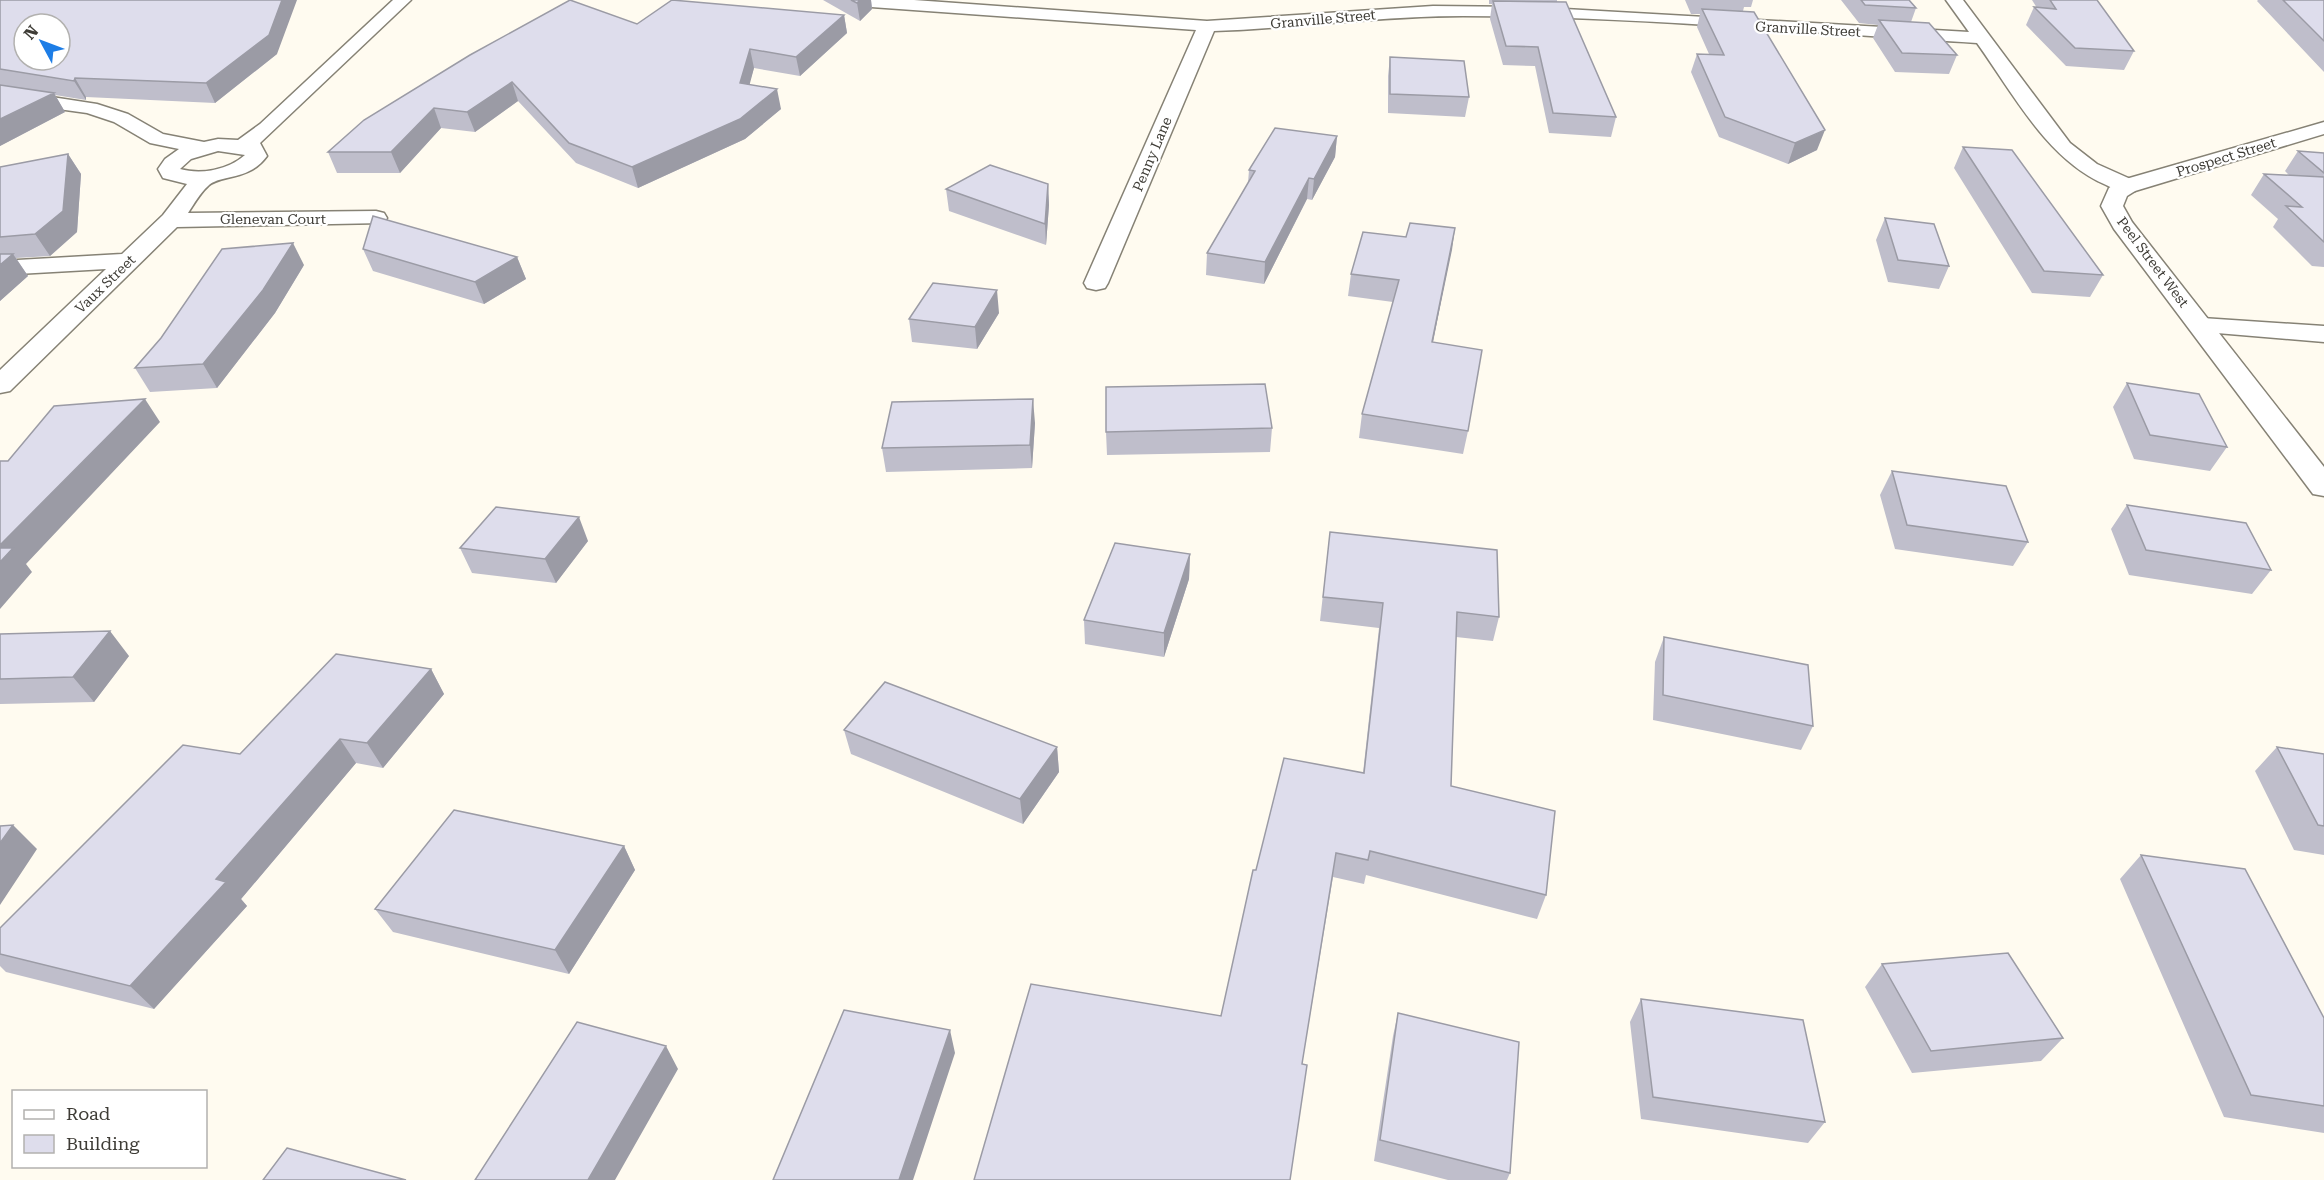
<svg xmlns="http://www.w3.org/2000/svg" width="2324" height="1180" viewBox="0 0 2324 1180" font-family="'Roboto Serif',serif">
<style>
.lines{fill:none;stroke-linecap:round;stroke-linejoin:round}
.minor-casing{stroke:#868275;stroke-width:3}
.tertiary-casing{stroke:#868275;stroke-width:3}
.minor{fill:#fff;fill-rule:evenodd}
.tertiary{fill:#fff;fill-rule:evenodd}
.wall{fill:#bfbecb}
.shaded-wall{fill:#9b9ba5}
.building{fill:#deddec;stroke:#9b9ba5;stroke-width:1.5;fill-rule:evenodd}
.labels{text-anchor:middle;stroke-width:4.5;stroke-linejoin:round;paint-order:stroke}
.far-street-label{font-size:14px;fill:#3e3c36;stroke:#fff}
</style>
<rect width="100%" height="100%" fill="#fffbf0"/>
<g class="lines">
<defs>
<path id="minor" d="M393 0H411L260 143 267 156C248 182 220 174 208 186 200 193 194 204 188 213L376 211 384 213 387 218 384 223 177 227 10 391 0 393V370L106 269 0 275V261L122 254 163 215 187 184 163 178 158 169 165 159 179 149 150 143 114 122 87 113 0 101V89L97 104 128 114 163 134 204 142 218 139 238 140 260 124ZM218 151 245 155C228 170 201 175 180 169L191 159Z
M835 0H914L1207 21 1433 6 1530 7 1969 32 1946 0H1963L2070 143 2097 164 2135 181 2138 186 2135 191C2123 194 2115 189 2104 184 2046 158 2013 93 1977 43 1806 33 1635 16 1463 16 1380 16 1297 28 1214 31L1108 283 1105 288 1096 290 1087 288 1084 283 1196 30 843 5Z
M2202 318 2324 326V342L2193 331 2189 326 2193 321Z"/>
<path id="tertiary" d="M2324 122V134L2135 191 2127 196 2123 206 2132 222 2324 467V496L2313 494 2114 229 2101 206 2109 188 2119 181Z"/>
</defs>
<use href="#minor" class="minor-casing"/>
<use href="#tertiary" class="tertiary-casing"/>
<use href="#minor" class="minor"/>
<use href="#tertiary" class="tertiary"/>
</g>
<path class="wall" d="M0 0 277 54 215 103 86 97V100L55 95 65 112 0 146Z
M823 0H871L872 9 860 21Z
M1489 0H1557V2L1616 117 1611 137 1549 133 1535 66 1503 65 1490 19 1492 4H1489Z
M1685 0H1753L1751 7H1744L1743 11 1817 150 1788 164 1719 137 1691 72 1697 54H1709L1697 27 1700 14H1691Z
M1841 0H1909L1916 8 1911 22 1957 55 1949 74 1895 72 1873 38 1878 25 1859 23Z
M2032 0H2097L2134 51 2124 70 2066 66 2026 25 2034 7 2037 8Z
M2258 0H2324V72L2257 1Z
M844 15 847 33 800 76 754 68 749 84 781 109 745 139 638 188 576 163 518 101 475 132 441 128 400 173H337L328 152 637 24Z
M1390 57 1469 97 1465 117 1388 113V76Z
M1337 136 1335 157 1312 200 1307 199 1264 284 1206 275 1207 253 1248 183 1249 170Z
M1963 147 2103 275 2090 297 2032 293 1954 168Z
M2298 151 2324 153V267L2312 266 2273 227 2278 219 2251 195 2264 174 2289 175 2285 171Z
M68 154 81 174 77 232 50 256 16 258 28 276 0 301V167Z
M1048 184 1049 205 1046 245 949 211 946 189Z
M1885 218 1949 266 1939 289 1888 282 1876 240Z
M1455 228 1433 343 1468 431 1463 454 1359 438 1362 414 1393 302 1348 296 1351 274 1406 237Z
M363 249 517 257 526 279 484 304 373 271Z
M304 265 275 313 217 388 150 392 135 368Z
M999 313 977 349 912 342 909 319Z
M2127 383 2227 447 2210 471 2134 459 2113 407Z
M1035 423 1032 468 886 472 882 448Z
M1272 428 1270 452 1107 455 1106 432Z
M1892 471 2028 542 2013 566 1895 549 1880 495Z
M2127 505 2271 570 2252 594 2129 575 2111 529Z
M1330 532 1499 617 1493 641 1456 637 1451 786 1546 895 1537 919 1366 875 1364 884 1333 877 1302 1064 1290 1180 1221 1016 1256 870 1363 773 1379 628 1320 621Z
M588 541 556 583 472 573 460 548Z
M1190 554 1189 579 1164 657 1085 644 1084 620Z
M0 634 129 656 94 702 0 704Z
M1664 637 1813 726 1801 750 1653 720 1655 662Z
M431 669 444 694 383 768 356 763 241 899 247 906 154 1009 6 972 0 966V928L240 754Z
M844 730 1057 747 1059 772 1023 824 851 754Z
M2277 747 2324 754V855L2294 850 2255 771Z
M624 846 635 870 569 974 393 932 375 909Z
M2141 855 2324 1018V1133L2224 1117 2120 879Z
M1882 964 2063 1038 2041 1061 1912 1073 1865 987Z
M1641 999 1825 1122 1808 1143 1641 1119 1630 1022Z
M1398 1013 1510 1173 1507 1180H1448L1374 1161 1393 1036Z"/>
<path class="shaded-wall" d="M282 0H297L277 54 215 103 206 83Z
M860 0H871L872 9 860 21 857 3Z
M844 15 847 33 800 76 796 57Z
M750 49 754 68 745 102 740 83Z
M75 78 86 97V100L74 81Z
M512 82 518 101 475 132 467 112Z
M777 89 781 109 745 139 638 188 632 167Z
M54 93 65 112 0 146V119Z
M434 108 441 128 400 173 391 152Z
M1825 130 1817 150 1788 164 1795 143Z
M1337 136 1335 157 1312 200 1314 179Z
M68 154 81 174 77 232 50 256 35 234Z
M1309 178 1307 199 1264 284 1265 262Z
M1048 184 1049 205 1046 245 1045 224Z
M1455 228 1452 250 1428 365 1432 342Z
M293 243 304 265 275 313 217 388 203 364Z
M13 254 28 276 0 301V265Z
M517 257 526 279 484 304 475 282Z
M997 290 999 313 977 349 975 327Z
M145 399 160 422 26 564 32 572 0 609V545Z
M1033 399 1035 423 1032 468 1030 445Z
M579 517 588 541 556 583 545 559Z
M1190 554 1189 579 1164 657V633Z
M110 631 129 656 94 702 73 677Z
M431 669 444 694 383 768 367 743Z
M340 739 356 763 241 899 247 906 154 1009 130 986 216 879Z
M1057 747 1059 772 1023 824 1020 799Z
M13 825 37 849 0 905V843Z
M624 846 635 870 569 974 555 950Z
M950 1030 955 1053 913 1180H899Z
M666 1046 678 1069 615 1180H588Z"/>
<path class="building" d="M0 0H282L269 35 206 83 75 78 74 81 0 69ZM24 24H60V60H24Z
M570 0 637 24 672 0 844 15 796 57 750 49 740 83 777 89 740 119 632 167 569 143 512 82 467 112 434 108 391 152H328L364 120 470 55Z
M851 0H860L857 3Z
M1861 0H1909L1916 8 1865 5Z
M2050 0H2097L2134 51 2075 48 2034 7 2056 9Z
M2283 0H2324V41Z
M1493 1 1566 2 1616 117 1553 113 1538 47 1506 46Z
M1702 9 1754 12 1825 130 1795 143 1725 117 1697 54 1724 55Z
M1879 20 1929 23 1957 55 1902 53Z
M1390 57 1464 61 1469 97 1390 94Z
M0 85 54 93 0 119Z
M1275 128 1337 136 1314 179 1309 178 1265 262 1207 253 1255 171 1249 170Z
M1963 147 2012 150 2103 275 2044 271Z
M2298 151 2324 153V173Z
M68 154 63 211 35 234 0 237V167Z
M990 165 1048 184 1045 224 946 189Z
M2264 174 2324 177V242L2286 206 2302 207Z
M373 216 517 257 475 282 363 249Z
M1885 218 1934 224 1949 266 1898 260Z
M1410 223 1455 228 1432 342 1482 350 1468 431 1362 414 1399 280 1351 274 1363 232 1406 237Z
M293 243 263 290 203 364 135 368 161 338 222 249Z
M0 254H13L0 265Z
M933 283 997 290 975 327 909 319Z
M2127 383 2199 394 2227 447 2150 435Z
M1265 384 1272 428 1106 432V387Z
M145 399 0 545V461H8L54 406Z
M1033 399 1030 445 882 448 892 402Z
M1892 471 2006 486 2028 542 1907 525Z
M2127 505 2246 523 2271 570 2146 550Z
M496 507 579 517 545 559 460 548Z
M1330 532 1497 550 1499 617 1457 612 1451 786 1555 811 1546 895 1370 851 1368 860 1336 853 1302 1064 1307 1065 1290 1180H974L1031 984 1221 1016 1253 870H1256L1284 758 1364 773 1383 603 1323 597Z
M1115 543 1190 554 1164 633 1084 620Z
M0 548H13L0 562Z
M110 631 73 677 0 679V634Z
M1664 637 1808 665 1813 726 1663 695Z
M336 654 431 669 367 743 340 739 216 879 226 882 130 986 0 954V928L183 745 240 754Z
M885 682 1057 747 1020 799 844 730Z
M2277 747 2324 754V826L2318 825Z
M454 810 624 846 555 950 375 909Z
M13 825 0 843V826Z
M2141 855 2245 869 2324 1018V1106L2251 1095Z
M2008 953 2063 1038 1931 1051 1882 964Z
M1641 999 1803 1020 1825 1122 1653 1097Z
M844 1010 950 1030 899 1180H773Z
M1398 1013 1519 1042 1510 1173 1380 1140Z
M577 1022 666 1046 588 1180H475Z
M287 1148 406 1180H263Z"/>
<g class="labels">
<g class="far-street-label">
<text transform="translate(1323 19) rotate(-5)" y="5">Granville Street</text>
<text transform="translate(1808 29) rotate(3)" y="5">Granville Street</text>
<text transform="translate(1152 154) rotate(-67)" y="5">Penny Lane</text>
<text transform="translate(2226 157) rotate(-17)" y="5">Prospect Street</text>
<text x="273" y="224">Glenevan Court</text>
<text transform="translate(2153 262) rotate(53)" y="5">Peel Street West</text>
<text transform="translate(105 284) rotate(-44)" y="5">Vaux Street</text>
</g>
</g>
<rect x="12" y="1090" width="195" height="78" fill="#ffffff" stroke="#b2b1af" stroke-width="1.5"/>
<rect x="24" y="1110" width="30" height="9" fill="#ffffff" stroke="#b2b1af" stroke-width="1.5"/>
<text x="66" y="1120" font-size="18" fill="#3e3c36">Road</text>
<rect x="24" y="1135" width="30" height="18" fill="#deddec" stroke="#b2b1af" stroke-width="1.5"/>
<text x="66" y="1150" font-size="18" fill="#3e3c36">Building</text>
<g transform="translate(42 42) rotate(311)"><circle r="28" fill="#ffffff" stroke="#b2b1af" stroke-width="1.5"/>
<path d="M0-4.5L10 22L0 15L-10 22Z" fill="#1d7de6"/>
<text y="-9" font-size="16" font-weight="bold" text-anchor="middle" fill="#3e3c36">N</text>
</g>
</svg>
